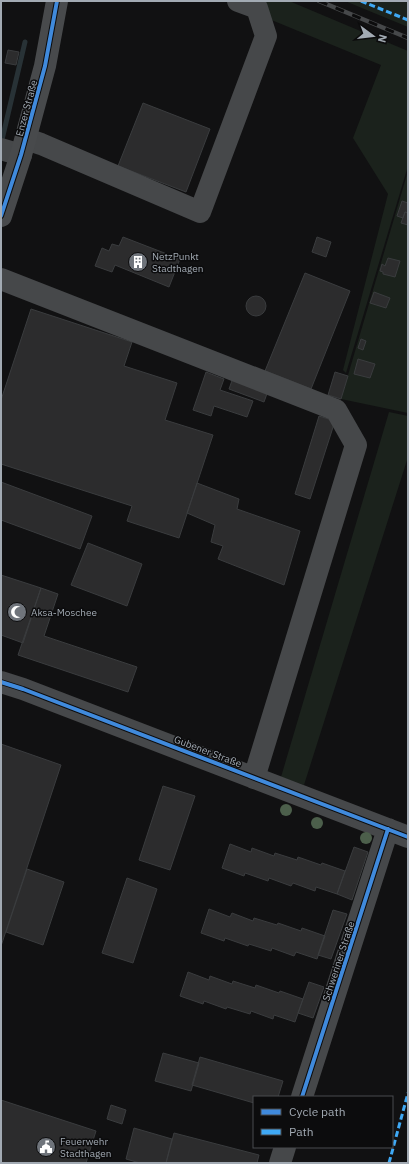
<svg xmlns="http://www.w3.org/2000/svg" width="409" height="1164" viewBox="0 0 409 1164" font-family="'IBM Plex Sans',sans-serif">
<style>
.green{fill:#1b221c}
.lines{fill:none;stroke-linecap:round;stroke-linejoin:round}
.stream{stroke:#283236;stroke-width:5}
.building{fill:#2c2c2d;stroke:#3a3c3e}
.minor{stroke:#46484a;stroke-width:22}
.major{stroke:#484a4c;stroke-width:22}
.rail-casing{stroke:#46484a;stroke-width:4.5}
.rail{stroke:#0c0c0d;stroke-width:3;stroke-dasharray:9;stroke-linecap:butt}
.quiet{stroke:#3fa9f5;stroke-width:3;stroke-dasharray:6 3;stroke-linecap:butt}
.cycleway-casing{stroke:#0c0c0d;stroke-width:6}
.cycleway{stroke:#408adc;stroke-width:4}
.tree{fill:#4c5f4b}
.labels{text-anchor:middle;stroke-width:3;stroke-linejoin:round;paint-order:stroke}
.street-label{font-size:10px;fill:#a2aab3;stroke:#0c0c0d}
.poi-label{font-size:10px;fill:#a2aab3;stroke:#0c0c0d;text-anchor:start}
</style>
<rect width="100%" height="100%" fill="#111112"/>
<path class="green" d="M249 1H289L408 51V166L346 373 343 370 388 194 353 138 381 65 269 19Z
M345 1H408V27Z
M408 171V413L341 399Z
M389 412 408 416V457L304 785 281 777Z"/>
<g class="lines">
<path class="stream" d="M1 144 25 42"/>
</g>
<path class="building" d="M8 50 19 52 16 65 5 63Z
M143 103 210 129 186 192 118 166Z
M402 201 408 203V213L405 212 403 218 397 216Z
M405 212 408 213V225L401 223Z
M123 237 180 259 169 287 115 265 112 272 95 266 102 248 109 251 112 244 119 246Z
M317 237 331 242 326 257 312 252Z
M388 258 400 261 395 277 383 274V272L380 271 382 264 385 266Z
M305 273 350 291 311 389 265 371Z
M374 292 390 298 386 308 370 303Z
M246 306a10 10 0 1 1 20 0a10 10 0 1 1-20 0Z
M31 309 132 342 124 366 177 383 165 420 213 435 179 538 127 521 132 506 1 464V400Z
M361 339 366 341 363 350 358 348Z
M358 359 375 364 370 378 354 374Z
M206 372 224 379 220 390 253 401 247 417 214 406 211 416 193 410Z
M335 372 348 376 341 399 328 395Z
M234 375 269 388 264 402 229 389Z
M319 416 335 421 310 499 295 494Z
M1 482 92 516 80 549 1 520Z
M197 483 239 499 237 509 300 531 284 585 218 559 223 546 211 542 215 525 187 513Z
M88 543 142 564 127 606 71 585Z
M1 575 41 588 23 643 1 635Z
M41 588 58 594 44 636 137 667 128 692 18 655Z
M1 744 61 765 1 946Z
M163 786 195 796 170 870 139 860Z
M230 844 251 852 252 848 274 856 275 853 297 860 298 857 321 865 322 863 345 871 337 894 316 887 315 891 293 883 291 886 269 878 268 881 245 873 244 876 222 868Z
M354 847 368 852 352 900 337 894Z
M27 869 64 882 43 945 6 932Z
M127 878 157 889 133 963 102 953Z
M209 909 230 917 232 913 253 921 254 918 277 925 278 923 301 931 302 928 325 936 317 959 296 952 294 956 272 948 271 951 249 944 248 946 225 938 224 941 201 933Z
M333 910 347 914 331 959 318 955Z
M188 972 209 980 210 976 232 984 233 981 255 988 256 985 279 993 280 991 303 999 295 1022 274 1015 273 1019 251 1011 250 1014 227 1007 226 1009 204 1001 203 1004 180 996Z
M309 982 324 987 313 1018 298 1013Z
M163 1053 199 1063 191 1091 155 1081Z
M200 1057 283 1081 278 1097H254V1103L192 1085Z
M1 1100 96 1131 86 1163H1Z
M111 1105 126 1110 122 1124 107 1119Z
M134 1128 172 1139 166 1163H140L126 1159Z
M174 1133 259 1155 257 1163H166Z"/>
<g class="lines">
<path class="minor" d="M26 139 41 144 200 212 266 36 257 8 238 1
M1 149 21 155
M1 279 336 410 356 445 254 778
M1 682 23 689 408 837
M302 1097 388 829
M280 1163 285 1147"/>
<path class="major" d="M1 216 21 155 45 66 57 1"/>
<defs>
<path id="rail" d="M319 1 408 38"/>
</defs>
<use href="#rail" class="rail-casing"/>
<use href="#rail" class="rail"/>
<path class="quiet" d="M361 1 408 20
M389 1163 408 1093"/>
<defs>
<path id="cycleway" d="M1 216 21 155 45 66 57 1
M1 682 23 689 408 837
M302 1097 388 829"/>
</defs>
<use href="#cycleway" class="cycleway-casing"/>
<use href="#cycleway" class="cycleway"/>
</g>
<g class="tree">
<circle cx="286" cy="810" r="6"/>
<circle cx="317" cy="823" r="6"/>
<circle cx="366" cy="838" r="6"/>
</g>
<defs>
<symbol id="building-disc" viewBox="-11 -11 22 22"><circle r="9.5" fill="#6f747b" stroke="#0c0c0d"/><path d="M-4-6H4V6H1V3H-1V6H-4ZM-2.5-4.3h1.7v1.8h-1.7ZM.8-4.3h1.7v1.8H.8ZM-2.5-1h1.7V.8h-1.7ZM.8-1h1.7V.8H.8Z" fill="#fff"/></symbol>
<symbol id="mosque-disc" viewBox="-11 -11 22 22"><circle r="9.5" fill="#6f747b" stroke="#0c0c0d"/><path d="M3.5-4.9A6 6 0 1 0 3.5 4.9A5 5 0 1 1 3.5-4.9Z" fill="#fff"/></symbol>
<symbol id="civic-disc" viewBox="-11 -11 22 22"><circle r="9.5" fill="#6f747b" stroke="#0c0c0d"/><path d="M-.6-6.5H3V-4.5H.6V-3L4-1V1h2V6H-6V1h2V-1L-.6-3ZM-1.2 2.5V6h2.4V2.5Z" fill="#fff"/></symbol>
</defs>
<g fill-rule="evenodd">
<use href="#building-disc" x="127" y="251" width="22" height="22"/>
<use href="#mosque-disc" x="6" y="601" width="22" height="22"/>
<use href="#civic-disc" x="35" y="1136" width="22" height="22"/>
</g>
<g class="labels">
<g class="street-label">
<text transform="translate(26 108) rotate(-75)" y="4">Enzer Straße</text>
<text transform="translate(208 751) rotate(21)" y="4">Gubener Straße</text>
<text transform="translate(338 961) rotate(-72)" y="4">Schweriner Straße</text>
</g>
<g class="poi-label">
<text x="152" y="260">NetzPunkt<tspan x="152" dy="12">Stadthagen</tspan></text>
<text x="31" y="616">Aksa-Moschee</text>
<text x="60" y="1145">Feuerwehr<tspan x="60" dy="12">Stadthagen</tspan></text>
</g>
</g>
<rect width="409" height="1164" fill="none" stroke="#a2aab3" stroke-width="4"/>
<rect x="253" y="1096" width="140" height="52" fill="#0c0c0d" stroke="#484b4f"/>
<rect x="261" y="1109" width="20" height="6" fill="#408adc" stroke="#484b4f"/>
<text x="289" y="1116" font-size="12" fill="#a2aab3">Cycle path</text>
<rect x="261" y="1129" width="20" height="6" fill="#3fa9f5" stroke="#484b4f"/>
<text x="289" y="1136" font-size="12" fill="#a2aab3">Path</text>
<g transform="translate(373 36) rotate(105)" stroke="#0c0c0d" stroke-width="3" paint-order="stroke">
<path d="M0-3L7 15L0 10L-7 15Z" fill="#a2aab3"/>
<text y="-6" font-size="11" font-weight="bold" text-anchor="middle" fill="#a2aab3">N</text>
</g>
</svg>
